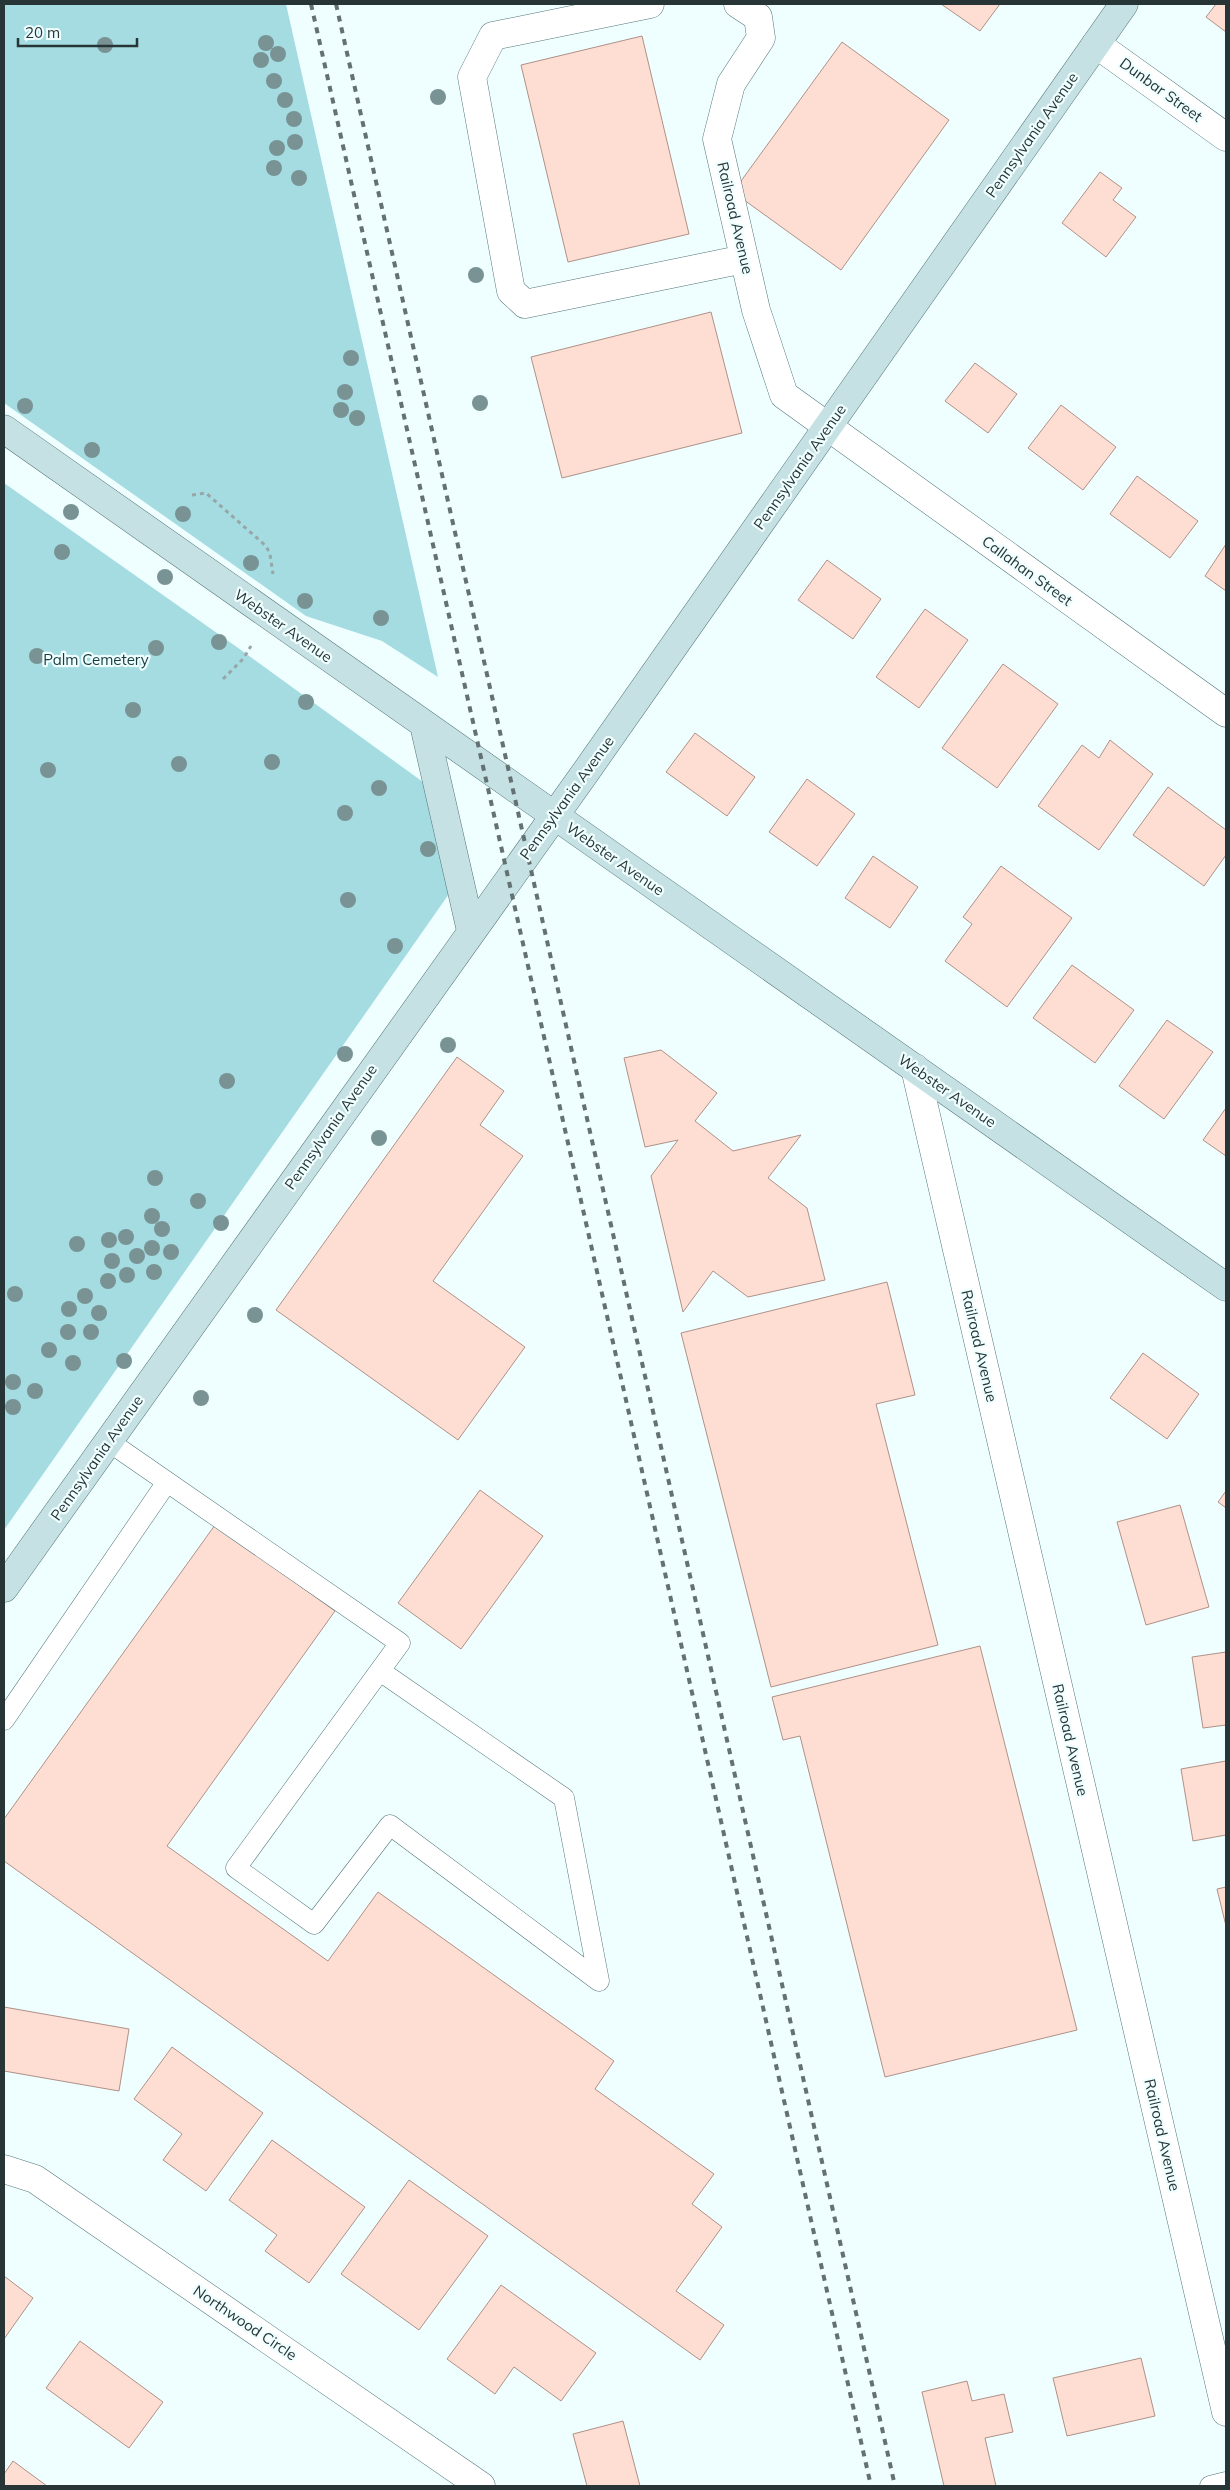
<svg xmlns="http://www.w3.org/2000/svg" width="1230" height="2490" viewBox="0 0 1230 2490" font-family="Mulish,sans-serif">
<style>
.green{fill:#a4dce1}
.building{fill:#feded3;stroke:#af9187}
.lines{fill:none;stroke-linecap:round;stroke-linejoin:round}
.lane-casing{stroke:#547679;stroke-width:21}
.street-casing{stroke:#547679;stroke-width:29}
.secondary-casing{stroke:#547679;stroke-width:29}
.path{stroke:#97a6a7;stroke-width:3;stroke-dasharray:4 4;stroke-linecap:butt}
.lane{stroke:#fff;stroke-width:20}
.street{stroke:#fff;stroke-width:28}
.secondary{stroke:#c6e1e3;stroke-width:28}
.rail{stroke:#637173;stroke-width:4;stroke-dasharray:6 6;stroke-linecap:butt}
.tree{fill:#799395}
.labels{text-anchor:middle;stroke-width:4.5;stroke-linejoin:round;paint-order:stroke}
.street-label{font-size:15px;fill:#273537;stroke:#effeff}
.park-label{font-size:15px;fill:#183c3f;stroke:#effeff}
</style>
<rect width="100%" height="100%" fill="#effeff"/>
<path class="green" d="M4 4H286L438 677 382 641 306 616 4 403Z
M4 483 241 650 423 782 451 891 4 1530Z"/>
<path class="building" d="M941 4H1000L980 31Z
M1216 4H1226V32L1206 17Z
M642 36 689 234 568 262 521 65Z
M842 42 949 120 841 270 733 192Z
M1100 172 1122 188 1113 200 1136 217 1106 257 1062 223Z
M711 312 742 433 562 478 531 357Z
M975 363 1017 394 988 433 945 401Z
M1061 405 1116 447 1083 490 1028 448Z
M1137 476 1198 521 1170 558 1110 514Z
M1226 544V591L1205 576Z
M827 560 881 599 853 639 798 600Z
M925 609 968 640 919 708 876 677Z
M1003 664 1058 704 997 788 942 748Z
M695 733 755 777 727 816 666 772Z
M1110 740 1153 774 1099 850 1038 806 1082 745 1099 758Z
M807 779 855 814 817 866 769 832Z
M1168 787 1226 830V855L1204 886 1133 835Z
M873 856 918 887 890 928 845 898Z
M1001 866 1072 918 1007 1007 945 961 972 924 963 917Z
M1072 965 1134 1010 1095 1063 1033 1018Z
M1167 1020 1213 1052 1164 1119 1119 1086Z
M661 1050 717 1093 695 1121 733 1151 801 1135 768 1178 807 1208 825 1280 748 1297 713 1271 683 1312 651 1176 678 1140 645 1147 624 1058Z
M457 1057 504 1091 480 1125 523 1156 433 1281 525 1347 458 1440 276 1310Z
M1226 1108V1156L1203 1140Z
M887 1282 915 1395 876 1404 938 1645 771 1687 681 1333Z
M1143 1353 1199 1394 1167 1439 1110 1398Z
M480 1490 543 1536 461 1649 398 1603Z
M1226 1491V1508L1218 1502Z
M1180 1505 1209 1607 1146 1625 1117 1522Z
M215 1525 335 1611 167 1846 328 1961 378 1892 614 2061 595 2089 714 2174 692 2204 722 2227 676 2291 724 2325 700 2360 4 1861V1819Z
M980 1646 1077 2030 885 2077 800 1736 783 1740 772 1697Z
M1226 1652V1725L1203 1728 1192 1657Z
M1226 1761V1835L1193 1841 1181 1769Z
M1226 1887V1926L1217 1889Z
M4 2007 129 2029 119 2091 4 2071Z
M172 2047 263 2113 206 2191 163 2160 182 2134 134 2099Z
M272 2140 365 2207 309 2283 265 2251 277 2235 229 2200Z
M409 2180 488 2236 419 2330 341 2274Z
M4 2276 33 2298 4 2339Z
M501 2285 596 2353 561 2401 514 2367 495 2394 447 2359Z
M80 2341 163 2402 129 2448 46 2388Z
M1141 2358 1155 2416 1067 2436 1053 2378Z
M967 2381 972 2401 1004 2394 1013 2432 985 2438 996 2486H944L922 2392Z
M623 2421 640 2486H587L573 2434Z
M13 2461 47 2486H4V2474Z"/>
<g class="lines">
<defs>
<path id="lane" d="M108 1441 400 1643 236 1868 314 1924 390 1825 599 1981
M380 1671 564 1798 599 1981
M4 1720 167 1482
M1210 2486 1226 2482"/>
<path id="street" d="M650 4 493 36 472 77 511 291 525 304 744 259
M738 4 758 17 761 38 731 84 717 139 756 310 784 395 1226 713
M1096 44 1226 137
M915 1068 1226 2412
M4 2169 35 2179 481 2486"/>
<path id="secondary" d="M4 429 1226 1287
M424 725 471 931
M4 1588 585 773 1124 4"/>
</defs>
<use href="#lane" class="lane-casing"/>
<use href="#street" class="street-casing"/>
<use href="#secondary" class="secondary-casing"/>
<path class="path" d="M192 495 206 493 266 546 270 554 273 574
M223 679 243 659 251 646"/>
<use href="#lane" class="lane"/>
<use href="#street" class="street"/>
<use href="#secondary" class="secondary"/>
<path class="rail" d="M311 4 871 2486
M336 4 895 2486"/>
</g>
<g class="tree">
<circle cx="266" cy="43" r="8"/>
<circle cx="105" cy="45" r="8"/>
<circle cx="278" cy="54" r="8"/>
<circle cx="261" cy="60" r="8"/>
<circle cx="274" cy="81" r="8"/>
<circle cx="438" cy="97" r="8"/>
<circle cx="285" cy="100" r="8"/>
<circle cx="294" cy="119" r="8"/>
<circle cx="295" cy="142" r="8"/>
<circle cx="277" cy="148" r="8"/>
<circle cx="274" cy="168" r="8"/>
<circle cx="299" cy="178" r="8"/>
<circle cx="476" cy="275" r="8"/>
<circle cx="351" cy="358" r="8"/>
<circle cx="345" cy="392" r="8"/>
<circle cx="480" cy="403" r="8"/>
<circle cx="25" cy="406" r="8"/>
<circle cx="341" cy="410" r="8"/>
<circle cx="357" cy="418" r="8"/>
<circle cx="92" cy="450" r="8"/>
<circle cx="71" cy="512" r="8"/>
<circle cx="183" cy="514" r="8"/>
<circle cx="62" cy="552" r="8"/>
<circle cx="251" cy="563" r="8"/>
<circle cx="165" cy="577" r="8"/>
<circle cx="305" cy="601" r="8"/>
<circle cx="381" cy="618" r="8"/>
<circle cx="219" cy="642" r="8"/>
<circle cx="156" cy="648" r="8"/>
<circle cx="37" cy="656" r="8"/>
<circle cx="306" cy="702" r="8"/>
<circle cx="133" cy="710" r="8"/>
<circle cx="272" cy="762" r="8"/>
<circle cx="179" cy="764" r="8"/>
<circle cx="48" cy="770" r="8"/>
<circle cx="379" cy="788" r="8"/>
<circle cx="345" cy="813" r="8"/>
<circle cx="428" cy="849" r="8"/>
<circle cx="348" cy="900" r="8"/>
<circle cx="395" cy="946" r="8"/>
<circle cx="448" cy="1045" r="8"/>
<circle cx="345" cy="1054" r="8"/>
<circle cx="227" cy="1081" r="8"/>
<circle cx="379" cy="1138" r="8"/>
<circle cx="155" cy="1178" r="8"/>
<circle cx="198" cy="1201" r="8"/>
<circle cx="152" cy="1216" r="8"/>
<circle cx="221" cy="1223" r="8"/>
<circle cx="162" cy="1229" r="8"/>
<circle cx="126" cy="1237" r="8"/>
<circle cx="109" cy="1240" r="8"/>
<circle cx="77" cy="1244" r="8"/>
<circle cx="152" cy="1248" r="8"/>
<circle cx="171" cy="1252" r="8"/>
<circle cx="137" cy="1256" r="8"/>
<circle cx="112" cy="1261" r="8"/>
<circle cx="154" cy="1272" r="8"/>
<circle cx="127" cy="1275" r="8"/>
<circle cx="108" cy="1281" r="8"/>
<circle cx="15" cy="1294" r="8"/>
<circle cx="85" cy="1296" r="8"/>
<circle cx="69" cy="1309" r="8"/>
<circle cx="99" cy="1313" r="8"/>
<circle cx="255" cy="1315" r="8"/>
<circle cx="68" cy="1332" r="8"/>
<circle cx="91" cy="1332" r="8"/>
<circle cx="49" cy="1350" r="8"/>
<circle cx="124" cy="1361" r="8"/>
<circle cx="73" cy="1363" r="8"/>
<circle cx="13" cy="1382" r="8"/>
<circle cx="35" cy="1391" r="8"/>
<circle cx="201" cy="1398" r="8"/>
<circle cx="13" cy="1407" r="8"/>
</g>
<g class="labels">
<g class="street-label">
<text transform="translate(1161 90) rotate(36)" y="5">Dunbar Street</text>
<text transform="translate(1032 135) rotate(-55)" y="5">Pennsylvania Avenue</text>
<text transform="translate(735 218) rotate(77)" y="5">Railroad Avenue</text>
<text transform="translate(800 467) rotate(-55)" y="5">Pennsylvania Avenue</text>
<text transform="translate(1027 571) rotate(36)" y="5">Callahan Street</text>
<text transform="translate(283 626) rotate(35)" y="5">Webster Avenue</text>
<text transform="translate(567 798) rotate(-54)" y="5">Pennsylvania Avenue</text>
<text transform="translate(615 859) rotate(35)" y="5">Webster Avenue</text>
<text transform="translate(947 1091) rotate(35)" y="5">Webster Avenue</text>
<text transform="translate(331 1127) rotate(-55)" y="5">Pennsylvania Avenue</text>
<text transform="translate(979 1346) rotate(77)" y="5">Railroad Avenue</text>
<text transform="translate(97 1458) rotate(-55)" y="5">Pennsylvania Avenue</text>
<text transform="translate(1070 1740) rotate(77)" y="5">Railroad Avenue</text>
<text transform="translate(1162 2135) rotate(77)" y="5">Railroad Avenue</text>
<text transform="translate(245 2323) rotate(34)" y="5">Northwood Circle</text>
</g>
<g class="park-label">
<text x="96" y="665">Palm Cemetery</text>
</g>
</g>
<rect width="1230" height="2490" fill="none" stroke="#273537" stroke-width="10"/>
<path d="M18 38v8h119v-8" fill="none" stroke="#273537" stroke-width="2.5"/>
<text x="25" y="38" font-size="15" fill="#273537" stroke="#effeff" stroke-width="4" paint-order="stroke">20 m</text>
</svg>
